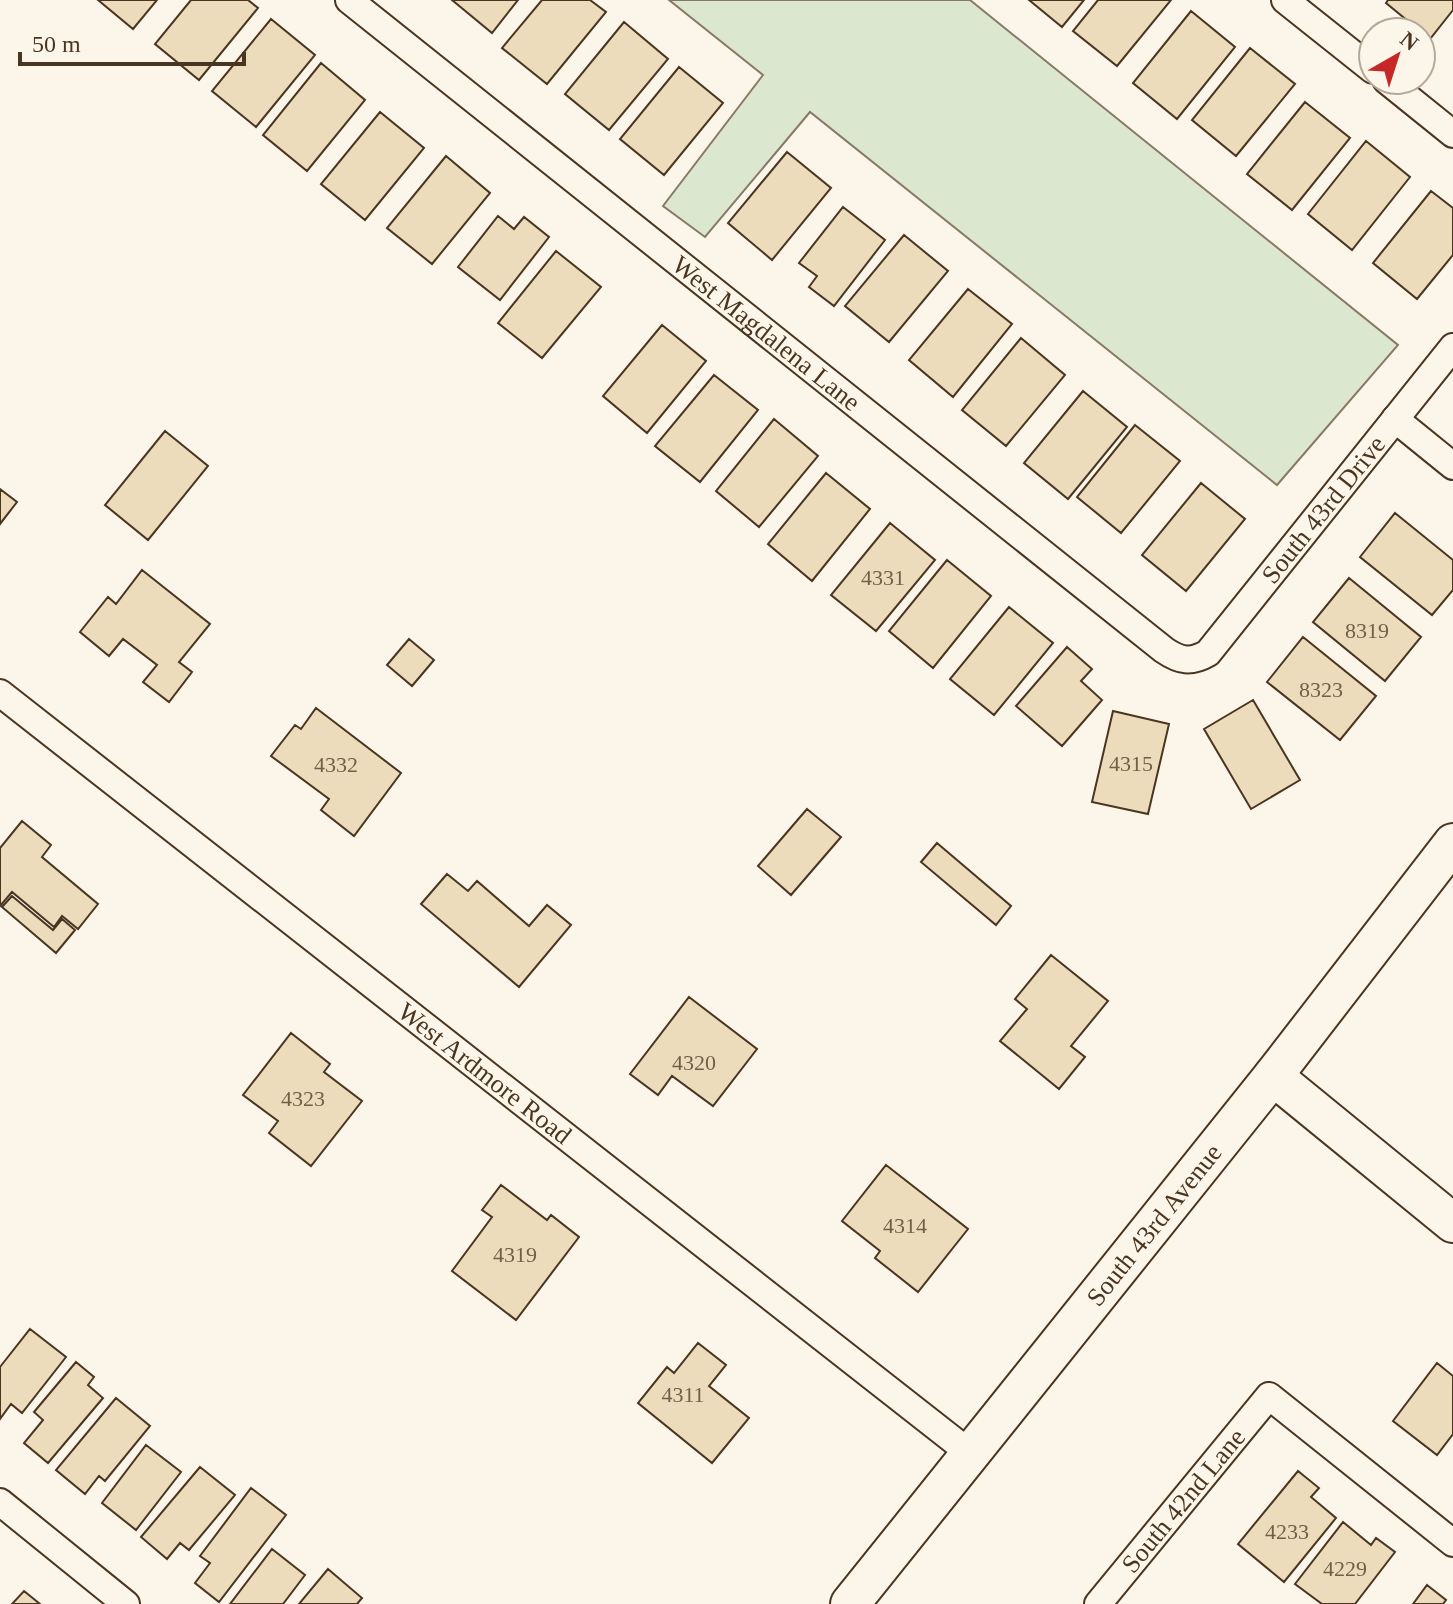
<svg xmlns="http://www.w3.org/2000/svg" width="1453" height="1604" viewBox="0 0 1453 1604" font-family="'Times New Roman',serif">
<style>
.green{fill:#dce7d0;stroke:#887966;stroke-width:2}
.building{fill:#ecdcbc;stroke:#4a3520;stroke-width:2}
.lines{fill:none;stroke-linecap:round;stroke-linejoin:round}
.street-casing{stroke:#4a3520;stroke-width:30}
.secondary-casing{stroke:#4a3520;stroke-width:42}
.street{stroke:#fbf6e9;stroke-width:26}
.secondary{stroke:#fbf6e9;stroke-width:38}
.labels{text-anchor:middle;stroke-width:6;stroke-linejoin:round;paint-order:stroke}
.number-label{font-size:22px;fill:#725f47}
.street-label{font-size:26px;fill:#4a3520;stroke:#fbf6e9}
</style>
<rect width="100%" height="100%" fill="#fbf6e9"/>
<path class="green" d="M669 0H970L1398 345 1277 485 810 112 705 237 663 206 763 75Z"/>
<path class="building" d="M98 0H157L133 29Z
M191 0H248L258 8 199 80 155 44Z
M452 0H518L492 33Z
M542 0H590L606 12 547 84 502 48Z
M1029 0H1084L1062 27Z
M1098 0H1171L1117 66 1073 31Z
M1388 0H1453V10L1430 39 1386 3Z
M1191 11 1235 47 1177 119 1133 83Z
M271 19 315 55 256 127 212 91Z
M624 22 668 59 609 130 565 94Z
M1250 48 1295 84 1236 156 1192 120Z
M321 63 365 100 307 171 263 135Z
M679 67 723 103 664 175 620 139Z
M1305 102 1350 138 1292 210 1247 174Z
M380 112 424 148 365 220 321 184Z
M1366 141 1410 177 1352 250 1308 214Z
M787 152 831 188 772 260 728 223Z
M446 156 490 193 432 264 387 228Z
M1431 191 1453 208V255L1417 299 1373 263Z
M843 207 885 240 834 306 809 287 817 276 799 263Z
M498 216 514 229 524 217 549 237 500 300 458 267Z
M904 235 948 271 889 342 845 306Z
M556 251 601 287 542 358 498 323Z
M968 289 1012 324 953 397 909 360Z
M662 325 706 361 647 433 603 396Z
M1021 338 1065 375 1006 446 962 410Z
M714 375 758 410 700 482 655 446Z
M1083 391 1127 427 1068 499 1024 463Z
M774 419 818 456 759 527 716 491Z
M1135 425 1180 461 1121 533 1077 497Z
M165 431 208 466 148 540 105 505Z
M826 473 870 509 812 581 768 544Z
M1201 483 1245 519 1186 591 1142 555Z
M0 489 17 502 0 524Z
M1395 513 1453 560V590L1432 615 1360 557Z
M890 523 935 560 876 631 831 595Z
M947 560 991 596 933 668 889 631Z
M142 570 210 624 179 662 192 672 169 702 143 682 157 665 123 639 109 656 80 632 108 597 116 604Z
M1349 578 1421 637 1385 681 1313 622Z
M1009 607 1053 643 994 715 950 679Z
M1303 637 1376 696 1340 740 1267 682Z
M409 639 434 660 412 686 387 665Z
M1067 647 1092 669 1081 681 1102 700 1062 746 1016 706Z
M1253 700 1300 780 1251 809 1204 729Z
M316 708 401 773 354 836 321 810 329 799 271 756 295 725 301 729Z
M1113 711 1169 724 1148 814 1092 802Z
M807 809 841 837 791 895 758 866Z
M22 821 51 845 42 857 98 904 78 929 62 916 54 927 12 892 0 906V848Z
M937 843 1011 906 996 925 921 862Z
M447 874 468 891 477 881 529 926 547 905 571 925 519 987 421 904Z
M12 896 53 930 62 919 75 930 56 953 2 907Z
M1051 955 1108 1001 1071 1046 1085 1057 1059 1089 1000 1041 1027 1009 1015 999Z
M689 997 757 1049 713 1106 672 1076 658 1095 630 1074Z
M291 1033 330 1064 324 1072 362 1101 311 1166 269 1133 278 1121 243 1095Z
M886 1165 968 1229 918 1292 875 1258 880 1251 842 1221Z
M501 1185 547 1220 551 1215 579 1237 516 1320 452 1271 492 1217 482 1210Z
M30 1329 66 1357 22 1413 11 1404 0 1419V1367Z
M698 1343 726 1365 709 1386 749 1418 712 1463 638 1403 667 1367 674 1373Z
M76 1362 94 1377 88 1385 103 1398 48 1463 24 1443 43 1420 34 1412Z
M1437 1363 1453 1376V1434L1437 1455 1393 1421Z
M116 1398 150 1426 105 1481 99 1476 85 1494 56 1470Z
M146 1445 181 1472 136 1530 102 1503Z
M200 1467 235 1495 189 1550 180 1543 167 1559 141 1537Z
M1298 1471 1319 1488 1311 1497 1336 1518 1284 1582 1238 1544Z
M251 1488 286 1515 219 1602 195 1583 210 1563 200 1556Z
M1343 1522 1371 1545 1376 1538 1395 1552 1355 1604H1322L1295 1584Z
M272 1549 305 1575 283 1604H230Z
M328 1569 362 1598 357 1604H299Z
M1427 1585 1446 1600 1443 1604H1413Z
M24 1591 40 1604H12Z"/>
<g class="lines">
<defs>
<g id="street">
<path id="s1" d="M349 0 1164 650C1180 661 1191 663 1208 653L1453 347"/>
<path d="M1285 0 1373 70"/>
<path d="M1386 80 1453 134"/>
<path d="M1395 419 1453 466"/>
<path id="s2" d="M0 693 971 1454"/>
<path d="M0 1502 126 1604"/>
<path id="s3" d="M1098 1604 1269 1396 1453 1543"/>
</g>
<g id="secondary">
<path d="M1273 1076 1453 1223"/>
<path id="s4" d="M850 1604 1273 1076 1453 843"/>
</g>
</defs>
<use href="#street" class="street-casing"/>
<use href="#secondary" class="secondary-casing"/>
<use href="#street" class="street"/>
<use href="#secondary" class="secondary"/>
</g>
<g class="labels">
<g class="number-label">
<text x="883" y="585">4331</text>
<text x="1367" y="638">8319</text>
<text x="1321" y="697">8323</text>
<text x="1131" y="771">4315</text>
<text x="336" y="772">4332</text>
<text x="694" y="1070">4320</text>
<text x="303" y="1106">4323</text>
<text x="905" y="1233">4314</text>
<text x="515" y="1262">4319</text>
<text x="683" y="1402">4311</text>
<text x="1287" y="1539">4233</text>
<text x="1345" y="1576">4229</text>
</g>
<g class="street-label">
<text dy="9" stroke="none"><textPath href="#s1" startOffset="534">West Magdalena Lane</textPath></text>
<text dy="9" stroke="none"><textPath href="#s1" startOffset="1274">South 43rd Drive</textPath></text>
<text dy="9" stroke="none"><textPath href="#s2" startOffset="616">West Ardmore Road</textPath></text>
<text dy="9" stroke="none"><textPath href="#s4" startOffset="486">South 43rd Avenue</textPath></text>
<text dy="9" stroke="none"><textPath href="#s3" startOffset="134">South 42nd Lane</textPath></text>
</g>
</g>
<g transform="translate(1397 56) rotate(39)"><circle r="38" fill="#fbf6e9" stroke="#b4a999" stroke-width="2"/>
<path d="M0-6L14 30L0 20L-14 30Z" fill="#c62828"/>
<text y="-12" font-size="22" font-weight="bold" text-anchor="middle" fill="#4a3520">N</text>
</g>
<path d="M20 52v12h224v-12" fill="none" stroke="#4a3520" stroke-width="4"/>
<text x="32" y="52" font-size="24" fill="#4a3520" stroke="#fbf6e9" stroke-width="6" paint-order="stroke">50 m</text>
</svg>
